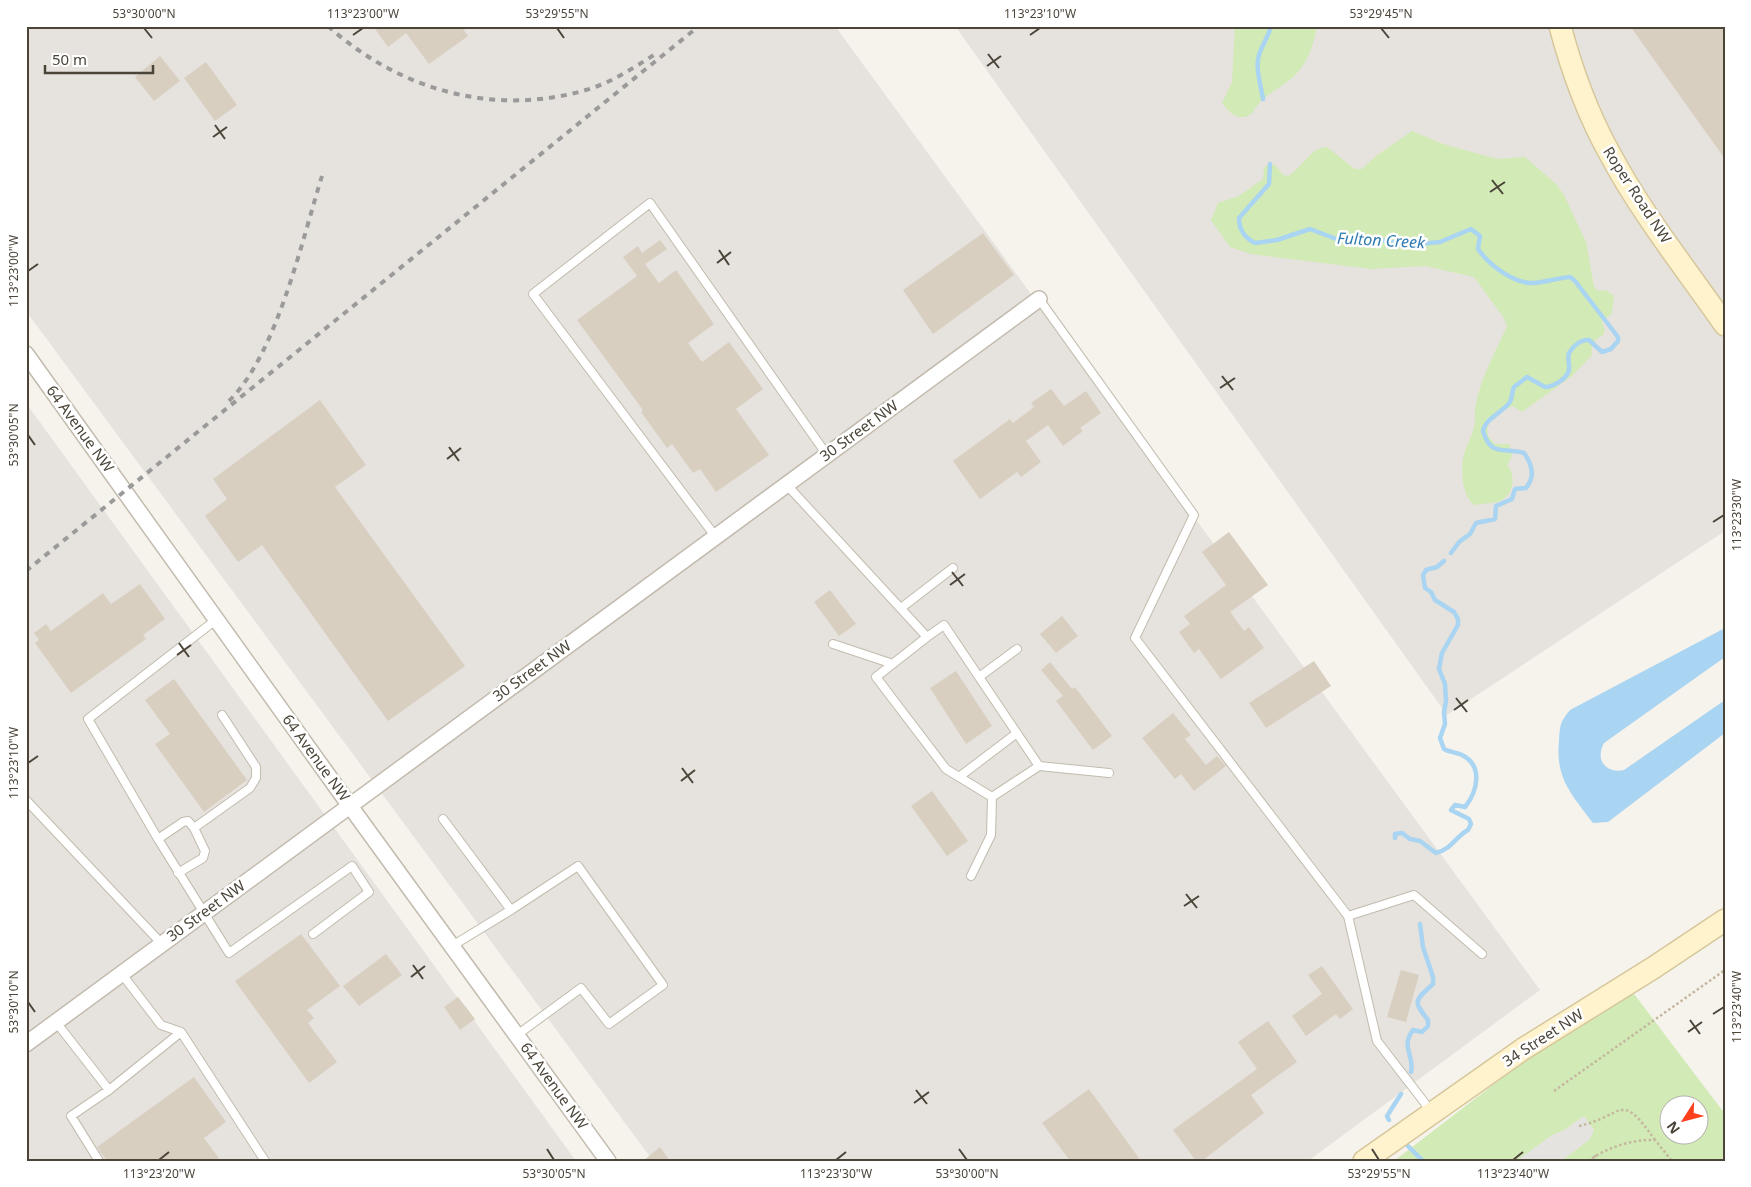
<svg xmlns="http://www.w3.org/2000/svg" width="1751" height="1187" viewBox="0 0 1751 1187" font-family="'Noto Sans',sans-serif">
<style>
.industrial{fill:#e6e2dd}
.green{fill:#d2eab5;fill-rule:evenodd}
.parking{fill:#e5e3e0}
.water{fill:#a9d4f2}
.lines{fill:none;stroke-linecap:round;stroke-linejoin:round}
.stream{stroke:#a9d4f2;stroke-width:4.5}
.building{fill:#d8cfc1}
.lane-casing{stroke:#c2bbae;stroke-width:10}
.street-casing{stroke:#c2bbae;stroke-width:18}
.secondary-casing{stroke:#d6c79b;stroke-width:24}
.path{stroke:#c4b79f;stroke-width:2.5;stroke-dasharray:2.5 2.5;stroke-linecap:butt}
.lane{stroke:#fff;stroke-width:8}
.street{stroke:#fff;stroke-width:15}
.secondary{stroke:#fff3cd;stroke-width:21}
.rail{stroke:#9a9a9a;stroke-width:4;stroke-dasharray:6 6;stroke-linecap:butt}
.ticks{fill:none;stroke:#4b4439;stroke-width:2}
.labels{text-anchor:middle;stroke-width:5;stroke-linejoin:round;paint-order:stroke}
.street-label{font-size:15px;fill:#4b4439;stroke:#fff}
.water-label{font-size:16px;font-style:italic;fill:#2e7ab2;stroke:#fff}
.neatline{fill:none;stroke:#4b4439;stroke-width:2}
.ticks-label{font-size:12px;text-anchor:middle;fill:#4b4439}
</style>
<rect width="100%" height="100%" fill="#f6f3ec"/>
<path class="industrial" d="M32 26H835L1540 990 1308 1161H653L26 311V31Z
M955 26H1725V531L1447 715Z
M26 403 576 1161H26Z"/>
<path class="green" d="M1235 26H1317C1314 43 1309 60 1297 73 1287 84 1271 91 1260 102 1254 108 1253 116 1244 117 1233 118 1228 110 1222 103L1232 82Z
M1412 131 1443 144 1497 159 1525 157 1556 184 1564 195 1586 242 1594 286 1598 291 1606 290 1614 296 1612 313 1602 322 1605 331 1602 336C1593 340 1591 345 1592 355L1572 376 1522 412 1513 406 1487 418 1488 436 1495 444H1509L1512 456 1507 465C1516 474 1514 493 1502 500 1494 504 1483 503 1475 505 1462 498 1460 468 1464 455 1466 445 1472 437 1474 427 1476 419 1474 411 1476 404 1481 377 1496 351 1507 326L1504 318 1474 277 1425 266 1371 269 1251 254 1230 247 1211 220 1218 203 1239 196 1263 179 1264 168 1268 164 1275 165 1283 175 1288 176C1301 169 1311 147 1327 147L1355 169H1362L1376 156Z
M1628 986 1725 1114V1161H1394L1502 1078ZM1668 1104H1698V1134H1668Z"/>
<path class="parking" d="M1584 1116 1594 1130 1591 1137 1588 1141 1561 1161H1516L1552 1135 1564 1130Z"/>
<path class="water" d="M1725 628V657L1604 743C1595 759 1605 774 1624 770L1725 700V733L1608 822 1593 823C1572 795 1555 778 1559 741 1560 725 1560 722 1570 710Z"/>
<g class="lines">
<path class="stream" d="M1263 99C1261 86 1255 67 1259 55 1262 45 1268 38 1271 26
M1270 164 1269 184 1239 218C1239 229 1245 238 1255 243L1277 240 1310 229 1339 240 1367 242 1381 240 1408 245 1440 242 1471 229 1480 236 1478 249C1489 265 1514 284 1534 283 1546 282 1558 278 1570 277L1575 281 1618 337V341L1611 349 1602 352 1589 340C1581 339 1573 346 1569 353 1567 359 1570 365 1569 370 1567 379 1553 387 1545 387L1527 377 1514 387C1512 392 1512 398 1510 402 1503 412 1485 419 1483 431 1491 457 1502 447 1524 453 1532 464 1536 476 1526 488L1515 489 1512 499 1496 506 1495 519 1476 523 1470 534 1459 542 1451 553
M1395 838V834L1402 833 1410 839 1420 841 1436 853C1452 849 1455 837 1468 830L1471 824 1469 819 1451 810 1455 805 1465 807C1477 792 1484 766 1462 755 1456 752 1449 752 1444 749L1440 738 1445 724 1444 712 1446 701 1445 684 1439 669 1442 653 1458 625V619L1454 612 1435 600 1431 592 1425 588 1423 575 1426 570 1437 567 1444 561
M1411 1072C1415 1056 1400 1047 1413 1030L1422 1032 1428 1026V1020C1412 1000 1415 1001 1433 984V977L1423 947 1420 924
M1389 1120 1387 1116 1401 1094
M1408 1146 1423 1161"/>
</g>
<path class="building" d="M373 26H461L468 36 429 64 406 33 388 47Z
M1630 26H1725V159Z
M160 56 180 81 154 101 135 77Z
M206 62 237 105 215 121 184 78Z
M983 233 1014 275 933 334 903 290Z
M660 240 667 249 645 264 659 283 676 270 714 324 688 343 702 362 729 342 763 389 736 409 769 455 716 492 700 469 693 473 672 444 667 448 641 412 643 410 577 320 637 276 623 257 638 246 642 253Z
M1051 389 1064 406 1086 391 1101 413 1080 428 1083 431 1063 446 1048 425 1026 441 1041 462 1021 477 1017 472 980 499 953 461 1010 419 1013 423 1034 407 1031 403Z
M320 400 366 465 335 487 465 666 388 721 262 545 238 562 205 516 227 499 213 479Z
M1229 532 1268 585 1230 612 1244 631 1249 627 1264 648 1221 679 1199 649 1194 653 1179 632 1190 624 1184 616 1226 585 1202 552Z
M140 584 165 619 143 635 146 639 71 693 35 643 39 640 34 633 46 624 51 631 103 593 111 604Z
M830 590 856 624 839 636 814 602Z
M1062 616 1078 636 1056 653 1040 634Z
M1314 661 1331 686 1266 728 1249 703Z
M1050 662 1072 689 1075 687 1112 736 1093 750 1056 701 1063 696 1041 670Z
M956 671 992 726 966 744 930 688Z
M174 679 247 780 204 812 155 744 170 734 145 700Z
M1173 713 1191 735 1185 739 1206 765 1217 756 1226 766 1194 791 1181 774 1175 779 1142 738Z
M932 791 968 841 947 856 911 806Z
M301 934 340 986 307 1010 314 1018 308 1023 337 1062 309 1083 235 981Z
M386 954 402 975 359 1006 343 986Z
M1322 966 1353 1009 1340 1019 1336 1014 1306 1036 1292 1016 1322 994 1308 975Z
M1401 970 1419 975 1406 1022 1387 1017Z
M458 997 475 1019 460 1030 444 1007Z
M1268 1021 1297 1062 1251 1095 1264 1113 1202 1161H1196L1173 1130 1257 1069 1238 1042Z
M194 1077 226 1122 204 1138 221 1161H107L97 1147Z
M1089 1089 1141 1161H1070L1042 1123Z
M660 1147 670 1161H643Z"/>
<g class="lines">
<defs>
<path id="lane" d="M1039 299 1194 515 1135 638 1348 916
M786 484 927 637 876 677 946 769 992 797 991 835 971 876
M715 536 533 294 650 203 827 455
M901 608 953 568
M217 619 88 719 158 839 229 953 352 866 369 892 313 934
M927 637 944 625 1039 766
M833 644 893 664
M979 677 1017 649
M959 777 1017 733
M992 797 1039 766 1109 773
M26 800 161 943
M443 819 511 910 578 866 663 985 609 1024 581 988 517 1035
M158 839 183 822 188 821 194 828
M178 873 203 858 205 851 194 828 250 788 256 778V767L222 715
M452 946 511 910
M121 973 161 1025 181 1032 265 1161
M56 1022 109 1090
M1431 1111 1377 1041 1348 916 1414 895 1482 954
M99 1161 71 1116 109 1090 181 1032"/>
<path id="street" d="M26 354 350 806 608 1161
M26 1044 1039 299"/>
<path id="secondary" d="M1560 26C1572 71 1587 113 1610 154 1642 214 1686 269 1725 325
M1364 1161 1523 1049 1653 968 1725 920"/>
</defs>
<use href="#lane" class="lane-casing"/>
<use href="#street" class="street-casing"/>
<use href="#secondary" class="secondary-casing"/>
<path class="path" d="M1554 1091 1725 970
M1579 1126C1625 1116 1619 1089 1655 1140
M1595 1155 1596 1161
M1588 1161C1606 1148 1632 1139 1655 1140L1672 1161"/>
<use href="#lane" class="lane"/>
<use href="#street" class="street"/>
<use href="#secondary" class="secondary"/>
<path class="rail" d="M328 26C399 90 494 117 586 90 611 83 633 68 654 55
M229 401C277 354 302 240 322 176
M26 571 699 26"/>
</g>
<path class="ticks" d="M144 28 152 38M557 28 564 38M1381 28 1389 38M353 35 363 28M1030 35 1040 28M988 54 999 68M987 66 1001 56M215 125 225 139M213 137 227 127M1492 180 1503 194M1490 192 1505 182M719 250 729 265M717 263 731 252M28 271 38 264M1222 376 1233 390M1220 388 1235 378M28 435 35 445M449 447 459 461M447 459 461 448M1713 522 1724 515M952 572 963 586M950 585 965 574M179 643 189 657M177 655 191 645M1456 698 1467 712M1454 710 1468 700M28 763 38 756M682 768 693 783M681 781 695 770M1186 894 1197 908M1184 906 1199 896M413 965 423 979M411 977 425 966M28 1002 35 1012M1713 1014 1724 1007M1690 1020 1700 1034M1688 1032 1702 1022M916 1090 927 1104M914 1103 929 1092M547 1149 554 1160M959 1149 967 1160M1372 1149 1379 1160M159 1160 169 1152M836 1160 846 1152M1513 1160 1523 1152"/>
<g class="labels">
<g class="street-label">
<text transform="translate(1637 195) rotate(57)" y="5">Roper Road NW</text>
<text transform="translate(80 429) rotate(54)" y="5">64 Avenue NW</text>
<text transform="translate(859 431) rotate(-36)" y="5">30 Street NW</text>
<text transform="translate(532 671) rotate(-36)" y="5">30 Street NW</text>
<text transform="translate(316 758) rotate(54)" y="5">64 Avenue NW</text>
<text transform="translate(206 911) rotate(-36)" y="5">30 Street NW</text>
<text transform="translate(1543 1038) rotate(-33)" y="5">34 Street NW</text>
<text transform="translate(554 1086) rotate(54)" y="5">64 Avenue NW</text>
</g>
<g class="water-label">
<text transform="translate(1381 240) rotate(3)" y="6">Fulton Creek</text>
</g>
</g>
<rect width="1751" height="1187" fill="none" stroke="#ffffff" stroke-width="55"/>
<g transform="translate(1684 1120) rotate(234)"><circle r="24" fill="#ffffff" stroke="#b7b4b0"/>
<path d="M0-4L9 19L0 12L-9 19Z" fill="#fc3f1d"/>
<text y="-8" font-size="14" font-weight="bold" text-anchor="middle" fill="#4b4439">N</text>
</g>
<path d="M45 65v8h108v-8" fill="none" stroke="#4b4439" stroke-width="2.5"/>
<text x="52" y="65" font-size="15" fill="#4b4439" stroke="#ffffff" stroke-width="4" paint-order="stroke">50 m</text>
<rect x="28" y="28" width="1696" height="1132" class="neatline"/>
<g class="ticks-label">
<text x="144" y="18">53°30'00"N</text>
<text x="363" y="18">113°23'00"W</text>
<text x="557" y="18">53°29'55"N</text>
<text x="1040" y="18">113°23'10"W</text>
<text x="1381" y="18">53°29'45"N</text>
<text transform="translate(14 271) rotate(-90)" y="4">113°23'00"W</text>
<text transform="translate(14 435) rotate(-90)" y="4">53°30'05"N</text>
<text transform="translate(1737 515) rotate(-90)" y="4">113°23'30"W</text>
<text transform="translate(14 763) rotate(-90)" y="4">113°23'10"W</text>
<text transform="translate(14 1002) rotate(-90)" y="4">53°30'10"N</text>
<text transform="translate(1737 1007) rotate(-90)" y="4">113°23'40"W</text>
<text x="159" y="1178">113°23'20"W</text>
<text x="554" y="1178">53°30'05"N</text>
<text x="836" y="1178">113°23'30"W</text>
<text x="967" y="1178">53°30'00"N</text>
<text x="1379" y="1178">53°29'55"N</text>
<text x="1513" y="1178">113°23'40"W</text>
</g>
</svg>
